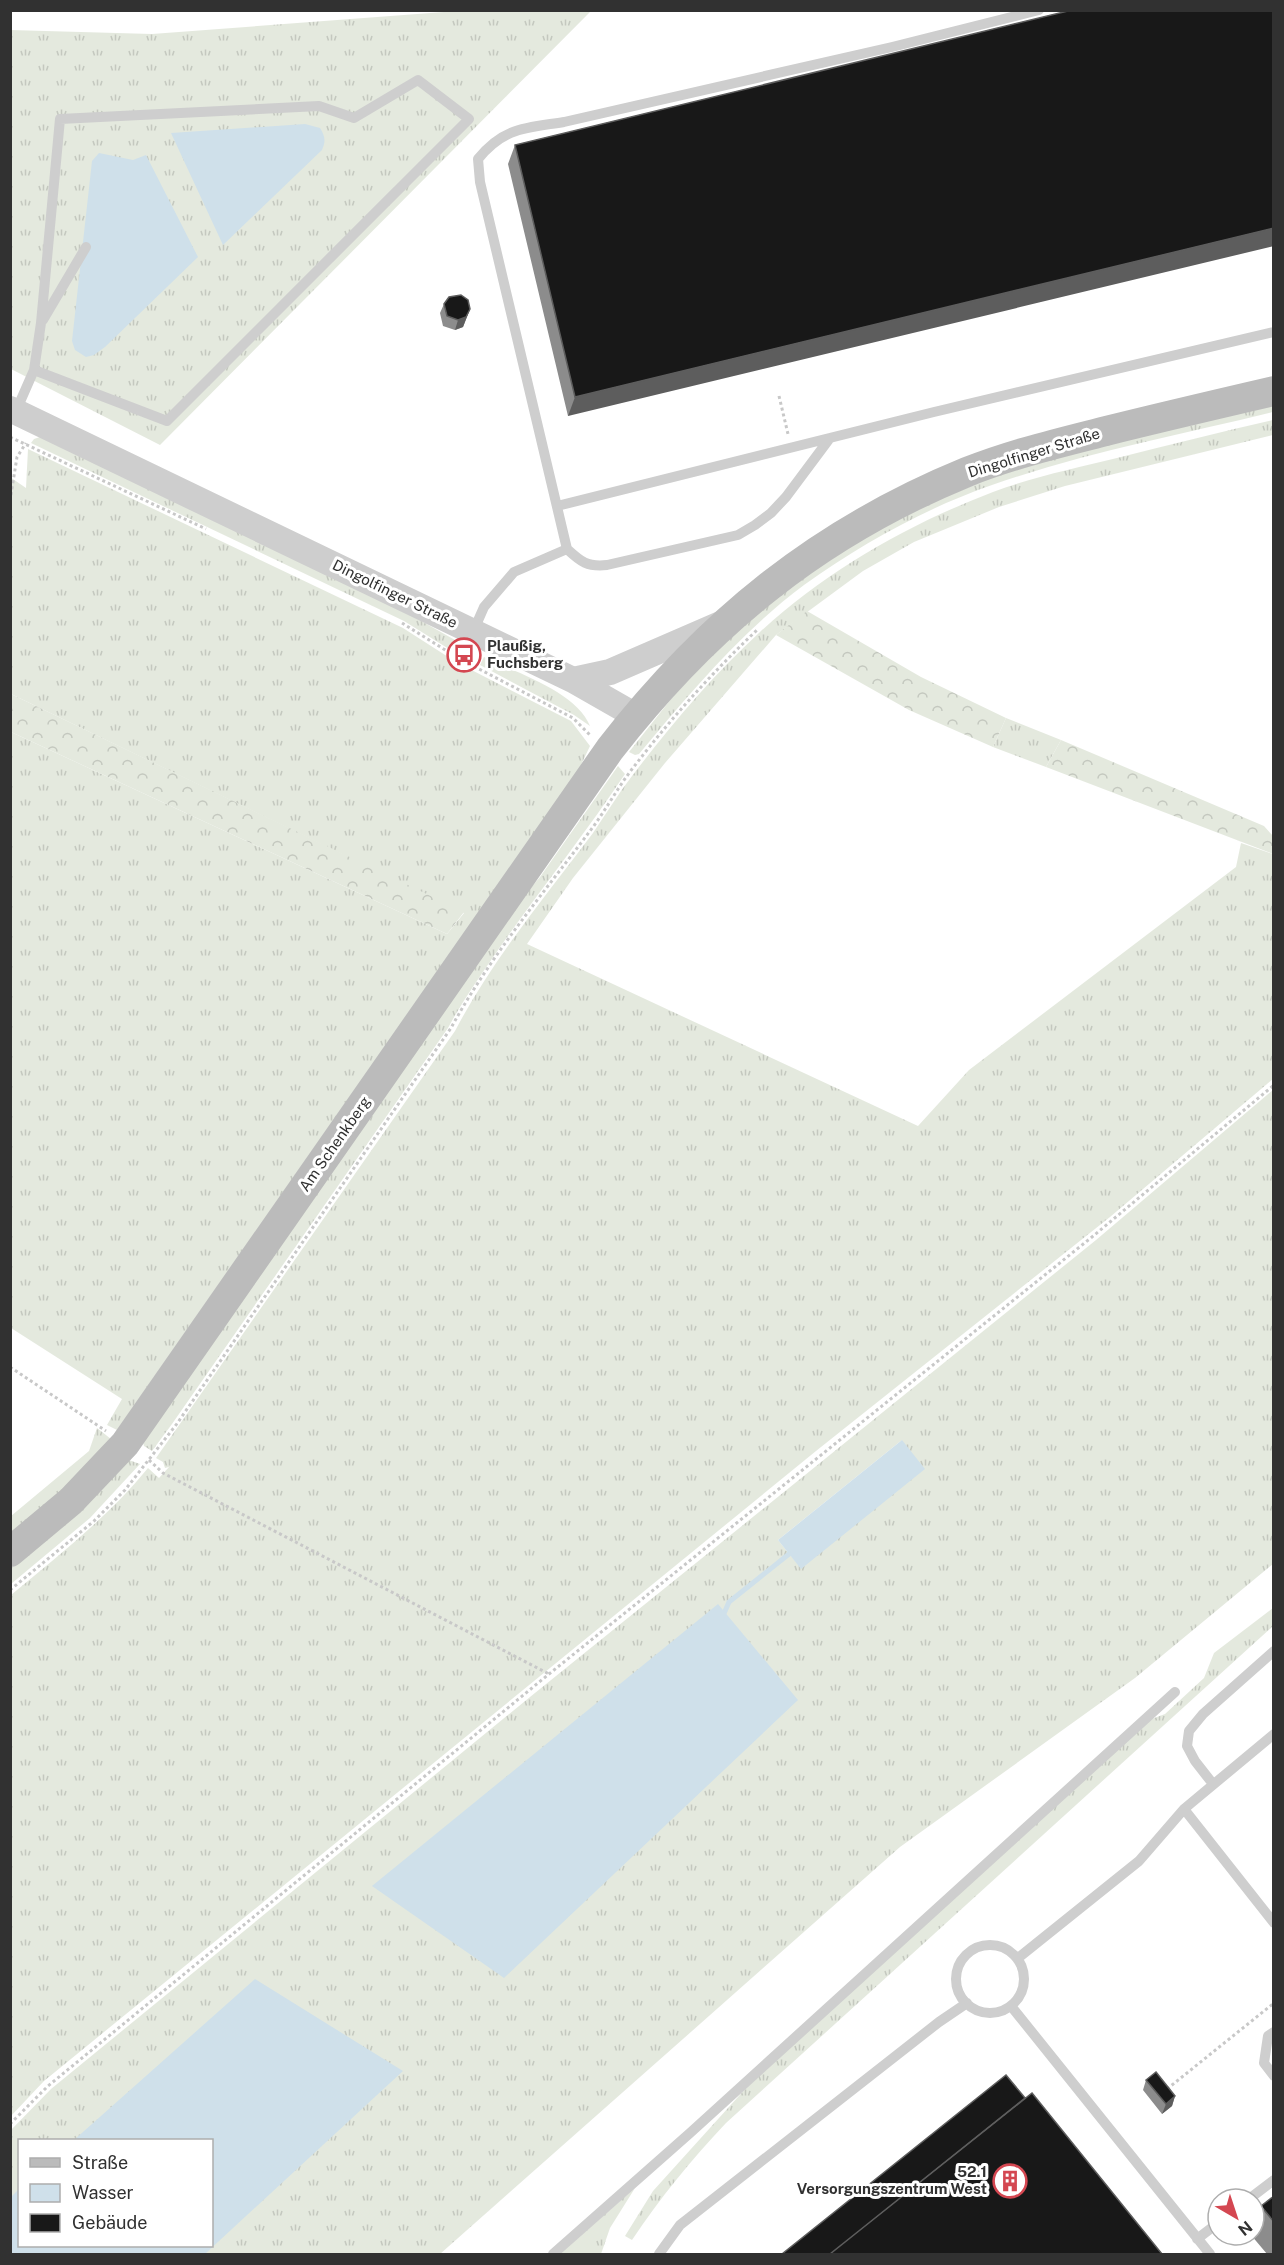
<svg xmlns="http://www.w3.org/2000/svg" width="1284" height="2265" viewBox="0 0 1284 2265" font-family="'Public Sans',sans-serif">
<style>
.grass{fill:url(#grass-tufts);fill-rule:evenodd}
.forest{fill:url(#forest-crowns)}
.water{fill:#cfe0ea}
.lines{fill:none;stroke-linecap:round;stroke-linejoin:round}
.stream{stroke:#cfe0ea;stroke-width:5}
.path{stroke:#c8c8c8;stroke-width:3;stroke-dasharray:3 3;stroke-linecap:butt}
.service{stroke:#cecece;stroke-width:10}
.tertiary{stroke:#cecece;stroke-width:26}
.secondary{stroke:#bbb;stroke-width:30}
.wall{fill:#8c8c8c}
.shaded-wall{fill:#5d5d5d}
.building{fill:#181818;stroke:#5d5d5d;stroke-width:1.5}
.labels{text-anchor:middle;stroke-width:6;stroke-linejoin:round;paint-order:stroke}
.street-label{font-size:15px;fill:#313131;stroke:#fff}
.poi-label{font-size:15px;font-weight:bold;fill:#313131;stroke:#fff;text-anchor:start}
</style>
<defs>
<pattern id="grass-tufts" width="24" height="20" patternUnits="userSpaceOnUse" patternTransform="scale(1.5)"><rect width="24" height="20" fill="#e4e9de"/><path d="M3 7l-1-3M5 7V3M7 7l1-3M15 17l-1-3M17 17v-4M19 17l1-3" fill="none" stroke="#c4c8bf"/></pattern>
<pattern id="forest-crowns" width="20" height="18" patternUnits="userSpaceOnUse" patternTransform="scale(1.5)"><rect width="20" height="18" fill="#e4e9de"/><path d="M2 6a3 3 0 1 1 6 0M12 15a3 3 0 1 1 6 0" fill="none" stroke="#c4c8bf"/></pattern>
</defs>
<rect width="100%" height="100%" fill="#fff"/>
<path class="grass" d="M457 11H591L160 445 11 369 10 30 152 34Z
M1273 403V412C1180 435 1083 453 992 485 926 508 861 544 804 585 741 632 689 694 639 754L635 755 629 752 675 694 724 643 768 601 893 519 1012 469Z
M1273 420V435L1065 486 999 507 914 542 863 571 776 635 665 763 573 878 527 944 918 1126 969 1070 1236 867 1241 843 1273 854V1079L1110 1217 816 1451 44 2081 11 2116V1595C59 1555 108 1517 148 1468L159 1478 169 1467 165 1468 163 1462 156 1458 455 1031C492 960 545 897 593 833 606 814 618 794 632 776 671 725 713 675 760 632 827 570 909 524 993 492 1033 477 1076 468 1117 458 1169 445 1221 432 1273 420Z
M40 437 409 614 462 644 457 654 404 621 31 443 34 439Z
M28 449 403 628 456 662 571 721 590 746 580 767 117 1430 107 1425 122 1399 11 1328V732L447 934 464 913 11 694 10 477 26 488Z
M484 657C515 672 577 692 590 726L574 715 480 665Z
M1006 718 1061 740 1046 767 993 747Z
M618 766 625 774C585 834 540 890 498 950 481 975 463 1000 448 1028L172 1424 152 1451 144 1446 142 1439 516 905 540 877Z
M1273 1090V1564L1135 1678 900 1847 440 2254H11L10 2131 51 2089 530 1697 1096 1240ZM902 1440 801 1568 778 1540ZM20 2140H212V2246H20Z
M97 1428 111 1439 110 1445 11 1541V1516L89 1451Z
M126 1459 140 1464 90 1518 11 1584V1568L54 1532Z
M1273 1608V1626L726 2123C691 2160 660 2198 632 2240L625 2236 653 2191 747 2087 1149 1720 1165 1714 1204 1678 1214 1653Z
M635 2188 610 2228 601 2254H559Z"/>
<path class="forest" d="M807 611 921 677 1006 718 993 747 909 710 776 635Z
M10 694H11L464 912 447 934 11 732Z
M1061 740 1264 826 1273 836V854L1046 767Z"/>
<path class="water" d="M305 124 320 128C325 136 326 141 322 150L223 245 171 133Z
M99 153 133 160 146 155 198 257 105 347 94 355 86 357 75 350 72 341 92 161Z
M902 1440 925 1469 801 1569 778 1540Z
M718 1604 798 1700 504 1978 372 1886Z
M255 1979 403 2071 205 2254H11V2197L19 2189 20 2246H212V2140H74Z"/>
<g class="lines">
<path class="stream" d="M722 1618 729 1602 789 1554"/>
<path class="path" d="M779 396 788 434
M10 437 206 529
M10 501 17 457 26 443
M402 623 458 658 573 718 591 736
M10 1367 106 1431
M149 1460 163 1473 549 1674
M10 1590 94 1521 125 1490 176 1425 451 1028C489 958 542 895 590 831 606 810 619 785 636 764 673 716 714 671 758 629
M1167 2089 1274 2003
M10 2124 48 2086 549 1674 1092 1237 1274 1085"/>
<path class="service" d="M43 320 86 247
M16 411 34 370 41 323 60 119 319 106 354 118 418 80 469 119 167 421 34 370
M830 438 786 497 771 513 755 525 738 535 607 565C587 567 581 562 567 549L480 182 478 159C504 127 526 128 564 122L892 47 1039 10
M557 506 934 412 1274 332
M473 632 484 607 514 572 567 549
M1213 1784 1195 1761 1187 1746 1189 1731 1203 1714 1274 1651
M1184 1809 1274 1923
M956 1979a34 34 0 1 1 68 0a34 34 0 1 1-68 0Z
M1018 1958 1139 1861 1184 1809 1274 1734
M1011 2006 1210 2254
M1274 2032 1268 2036 1264 2063 1274 2076
M1249 2199 1274 2180
M1197 2239 1218 2223
M553 2254 690 2133 1175 1692
M659 2254 680 2225 939 2022 967 2003"/>
<path class="tertiary" d="M10 409 573 680 636 716
M573 680 610 672 723 623"/>
<path class="secondary" d="M10 1552 71 1501 125 1444 610 749C708 623 818 533 967 472 1012 454 1059 443 1106 431 1162 417 1218 404 1274 391"/>
</g>
<path class="wall" d="M1072 10 568 416 508 164 515 145Z
M444 304 470 309 463 327 455 330 443 326 440 313Z
M1146 2080 1175 2096 1172 2106 1162 2114 1143 2090Z
M1274 2196V2254H1267L1251 2235H1254V2225L1261 2206Z"/>
<path class="shaded-wall" d="M1274 228V246L568 416 575 397Z
M470 309 463 327 455 330 458 320Z
M1175 2096 1172 2106 1162 2114 1166 2104Z"/>
<path class="building" d="M1072 10H1274V228L575 397 515 145Z
M461 295 468 300 470 309 466 317 458 320 447 316 444 304 449 297Z
M1156 2072 1175 2096 1166 2104 1146 2080Z
M1006 2075 1025 2098 830 2254H782Z
M1032 2093 1162 2254H830Z
M1274 2196V2222L1261 2206Z"/>
<defs>
<symbol id="bus-ring" viewBox="-11 -11 22 22"><circle r="9.5" fill="#fff" stroke="#d44751" stroke-width="1.5"/><path d="M-5-6H5V4H4V6H2V4H-2V6H-4V4H-5ZM-3.5-4V0h7V-4ZM-3.5 1.2v1.5H-2V1.2ZM2 1.2v1.5H3.5V1.2Z" fill="#d44751"/></symbol>
<symbol id="building-ring" viewBox="-11 -11 22 22"><circle r="9.5" fill="#fff" stroke="#d44751" stroke-width="1.5"/><path d="M-4-6H4V6H1V3H-1V6H-4ZM-2.5-4.3h1.7v1.8h-1.7ZM.8-4.3h1.7v1.8H.8ZM-2.5-1h1.7V.8h-1.7ZM.8-1h1.7V.8H.8Z" fill="#d44751"/></symbol>
</defs>
<g fill-rule="evenodd">
<use href="#bus-ring" x="445" y="636" width="38" height="38"/>
<use href="#building-ring" x="991" y="2162" width="38" height="38"/>
</g>
<g class="labels">
<g class="street-label">
<text transform="translate(1034 453) rotate(-17)" y="5">Dingolfinger Straße</text>
<text transform="translate(395 594) rotate(26)" y="5">Dingolfinger Straße</text>
<text transform="translate(335 1144) rotate(-55)" y="5">Am Schenkberg</text>
</g>
<g class="poi-label">
<text x="487" y="651">Plaußig,<tspan x="487" dy="17">Fuchsberg</tspan></text>
<text x="987" y="2177" text-anchor="end">52.1<tspan x="987" dy="17">Versorgungszentrum West</tspan></text>
</g>
</g>
<rect width="1284" height="2265" fill="none" stroke="#313131" stroke-width="24"/>
<rect x="18" y="2139" width="195" height="108" fill="#ffffff" stroke="#adadad" stroke-width="1.5"/>
<rect x="30" y="2158" width="30" height="9" fill="#bbbbbb" stroke="#adadad" stroke-width="1.5"/>
<text x="72" y="2169" font-size="18" fill="#313131">Straße</text>
<rect x="30" y="2184" width="30" height="18" fill="#cfe0ea" stroke="#adadad" stroke-width="1.5"/>
<text x="72" y="2199" font-size="18" fill="#313131">Wasser</text>
<rect x="30" y="2214" width="30" height="18" fill="#181818" stroke="#adadad" stroke-width="1.5"/>
<text x="72" y="2229" font-size="18" fill="#313131">Gebäude</text>
<g transform="translate(1236 2217) rotate(141)"><circle r="28" fill="#ffffff" stroke="#adadad" stroke-width="1.5"/>
<path d="M0-4.5L10 22L0 15L-10 22Z" fill="#d44751"/>
<text y="-9" font-size="16" font-weight="bold" text-anchor="middle" fill="#313131">N</text>
</g>
</svg>
